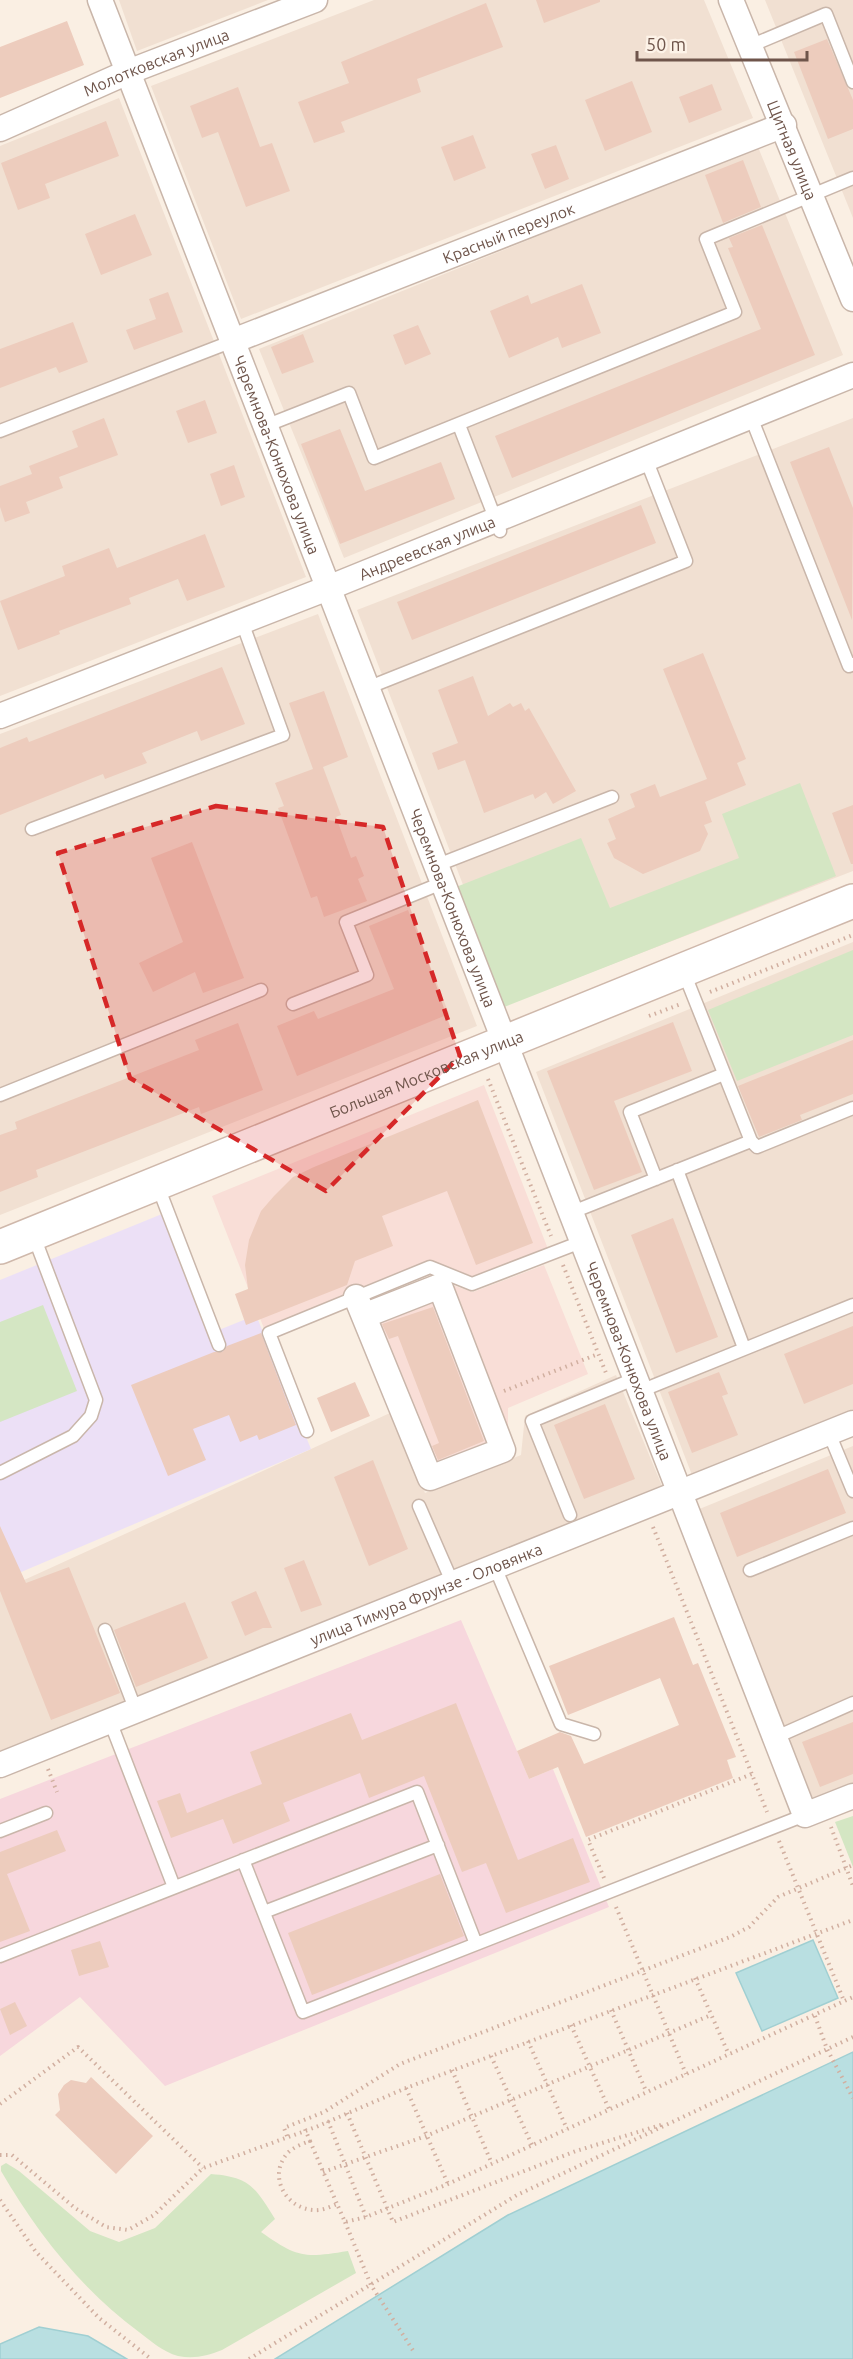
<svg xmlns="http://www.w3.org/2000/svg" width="853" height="2359" viewBox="0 0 853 2359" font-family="Ubuntu,sans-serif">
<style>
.residential{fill:#f1e0d2}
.commercial{fill:#f9ded7}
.education{fill:#ece0f6}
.medical{fill:#f7d7dd}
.green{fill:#d4e6c3}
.water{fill:#b9dfe1;stroke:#a0cfd2;stroke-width:1.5}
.building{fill:#edccbd}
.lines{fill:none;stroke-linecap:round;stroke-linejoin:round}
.lane-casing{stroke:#c9b6aa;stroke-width:15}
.street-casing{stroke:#c9b6aa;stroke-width:27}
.secondary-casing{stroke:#cfb8ab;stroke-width:36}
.path{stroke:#d1afa0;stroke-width:4;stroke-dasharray:1.5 4.5;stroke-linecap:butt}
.lane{stroke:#fff;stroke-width:12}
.street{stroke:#fff;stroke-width:24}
.secondary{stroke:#fff;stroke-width:33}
.marked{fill:#d62828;fill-opacity:0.2;stroke:#d62828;stroke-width:4.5;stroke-dasharray:12 8;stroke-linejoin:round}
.labels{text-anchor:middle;stroke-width:5;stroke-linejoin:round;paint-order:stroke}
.street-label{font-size:16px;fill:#6f554b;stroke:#fdf3e8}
</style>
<rect width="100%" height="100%" fill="#faefe3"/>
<path class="residential" d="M119 0H268L137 51Z
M374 0H704L753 118 241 319 151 86Z
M765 0H853V218Z
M119 98 306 577 0 696V146Z
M758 147 843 355 344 558 259 349Z
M853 418V871L509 1004 357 610Z
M318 614 477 1026 0 1215V734Z
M853 942V1409L692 1475 536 1072Z
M616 1375 662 1486 0 1755V1591L390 1413 425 1493 521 1455 525 1416Z
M853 1446V1785L814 1801 697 1510Z"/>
<path class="commercial" d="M484 1085 548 1249 472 1280 430 1261 265 1331 212 1196Z
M544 1265 588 1374 508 1408V1450L429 1481 359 1309 428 1277 473 1292Z"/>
<path class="education" d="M162 1214 209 1334 256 1315 311 1449 0 1581V1280Z"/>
<path class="medical" d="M461 1620 529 1779 553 1769 609 1907 165 2086 80 1997 0 2056V1799Z"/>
<path class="green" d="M800 783 836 876 499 1009 451 889 581 838 610 908 739 858 722 814Z
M853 950V1035L737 1081 708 1010Z
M43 1305 77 1391 0 1422V1322Z
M853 1816V1867L835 1822Z
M6 2163 19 2171 90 2231 119 2242 155 2228 211 2174C250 2177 255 2187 275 2219L261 2232C298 2258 304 2258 348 2251L356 2273 222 2350C207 2356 194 2359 178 2356 163 2352 151 2341 139 2332 81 2289 37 2233 1 2171V2166Z"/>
<path class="water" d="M813 1940 838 1998 762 2031 736 1973Z
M853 2052V2359H275L508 2215Z
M39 2327 88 2336 127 2359H0V2344Z"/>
<path class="building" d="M536 0H600V2L544 23Z
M486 3 503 47 417 79 421 92 341 122 345 132 314 143 298 102 349 83 341 62Z
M67 21 84 65 0 98V47Z
M827 39 853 100V129L828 139 794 52Z
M632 81 652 132 605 151 585 100Z
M712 84 722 110 689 123 679 97Z
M238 87 260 147 272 143 290 191 246 207 218 132 202 138 190 106Z
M106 121 119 156 45 184 50 198 18 210 1 163Z
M473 135 486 168 454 181 441 147Z
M556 145 569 179 545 189 531 154Z
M743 160 761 207 723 223 705 175Z
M135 214 152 255 101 275 85 234Z
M762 225 815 355 512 478 495 436 761 329 728 248 733 247 729 238Z
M582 284 601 333 562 348 558 337 509 358 490 311 528 295 531 304Z
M168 292 183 332 134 350 126 330 156 319 149 299Z
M73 322 88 362 59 373 56 367 0 388V349Z
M418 325 431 354 405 365 393 335Z
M303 334 314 362 282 374 271 347Z
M205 400 217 433 188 443 176 411Z
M104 418 118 455 59 477 63 488 26 502 30 513 5 522 0 507V486L32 474 29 466 78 447 72 431Z
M340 429 365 491 441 462 455 499 340 544 301 444Z
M829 447 853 508 852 620 790 462Z
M234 465 245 497 221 506 210 474Z
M641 505 656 543 412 640 397 602Z
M205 534 225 587 187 601 178 579 129 598 131 604 59 631 60 634 18 650 0 601 65 576 62 566 109 548 117 568Z
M703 653 746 759 737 763 746 785 705 802 712 822 704 825 708 834 700 851 643 874 614 858 607 843 616 839 608 819 635 807 630 794 655 784 660 797 707 779 663 669Z
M222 667 245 724 201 741 197 731 142 753 147 763 105 779 103 774 0 815V748L27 737 29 742Z
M473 676 488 716 510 703 513 707 521 703 525 711 529 708 576 791 553 804 546 792 535 799 533 794 484 813 465 760 438 770 432 753 458 743 438 690Z
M324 691 348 757 323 767 341 815 336 817 351 858 356 856 364 876 358 879 367 901 324 917 317 896 311 898 302 873 278 808 284 806 275 783 313 769 289 703Z
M853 805V864H851L832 813Z
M192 842 244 978 203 993 195 972 153 992 139 963 183 942 151 858Z
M408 910 449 1014 297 1076 277 1026 314 1011 318 1019 394 989 369 926Z
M673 1022 692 1071 614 1101 642 1172 594 1190 547 1071Z
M238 1023 263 1090 201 1114 199 1107 36 1170 38 1177 0 1192V1135L17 1129 15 1122 199 1050 195 1040Z
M853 1040V1094L800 1115 802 1120 759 1137 738 1086Z
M478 1100 533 1243 476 1265 447 1191 382 1216 393 1246 355 1261 347 1285 246 1325 235 1294 248 1289 245 1265 249 1240 261 1211 274 1196 293 1177 314 1167Z
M673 1218 718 1337 676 1353 631 1235Z
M433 1307 484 1441 438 1460 432 1446 439 1443 398 1336 389 1339 382 1324Z
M853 1326V1384L804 1404 784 1354Z
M261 1333 296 1425 259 1440 257 1435 240 1442 229 1415 193 1429 206 1460 168 1476 131 1385 214 1352H222L227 1346Z
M719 1372 728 1394 722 1396 738 1435 692 1453 668 1392Z
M355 1382 370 1416 331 1432 317 1398Z
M605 1404 635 1479 584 1499 554 1425Z
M373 1460 408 1549 369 1566 334 1477Z
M828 1469 846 1513 737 1557 720 1513Z
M0 1526 26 1583 69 1567 120 1693 51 1720 0 1591Z
M304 1560 322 1605 301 1612 284 1568Z
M256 1591 272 1628H263L245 1636 231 1602Z
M185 1602 208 1658 136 1687 114 1630Z
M674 1617 693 1665 698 1663 736 1757 727 1760 733 1778 586 1837 558 1767 529 1779 517 1751 560 1732 571 1736 584 1764 679 1725 660 1678 568 1715 549 1666Z
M456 1703 518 1860 573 1838 590 1882 506 1913 486 1863 462 1872 424 1776 369 1798 360 1773 283 1803 290 1821 233 1844 223 1819 171 1838 157 1801 180 1793 187 1813 262 1784 250 1752 351 1713 362 1740Z
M853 1722V1774L820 1787 802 1742Z
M57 1830 66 1851 7 1874 30 1931 0 1942V1852Z
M440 1874 464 1936 312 1995 288 1933Z
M100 1941 109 1967 79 1976 71 1950Z
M15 2002 27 2026 10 2035 0 2009Z
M91 2077 153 2136 116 2174 55 2115 60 2110 58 2094 64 2085 71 2080 86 2083Z"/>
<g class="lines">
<defs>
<path id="lane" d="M750 46 826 14 853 82
M751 417 849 666 853 664
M459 425 500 531
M265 426 349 393 374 458 735 312 706 239 853 178
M0 431 233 341
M367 688 686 561 646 459
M32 829 283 735 242 622
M435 866 612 797
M683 970 751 1141 757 1147 853 1108
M293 1004 367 975 346 922 442 883
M0 1095 261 990
M677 1170 744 1348
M656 1179 630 1112 724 1074
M157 1184 219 1345
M570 1213 751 1141
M638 1392 853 1305
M307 1431 269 1333 430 1267 472 1284 581 1242
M829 1433 853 1491
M0 1473 73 1436 91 1416 96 1400 33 1234
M419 1506 453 1584
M570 1515 532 1421 634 1379
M495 1567 561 1724 594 1734
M750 1570 853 1528
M105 1630 136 1711
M110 1721 174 1887
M774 1738 853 1703
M0 1831 46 1813
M243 1860 303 2012 805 1815
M264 1912 438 1845
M0 1956 417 1792 476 1944"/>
<g id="street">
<path id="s1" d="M100 0 805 1815 853 1796"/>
<path id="s2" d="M731 0 853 299"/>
<path id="s3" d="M0 129 128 72 315 0"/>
<path id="s4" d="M233 341 784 125"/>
<path id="s5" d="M0 716 328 588 853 375"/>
<path d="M356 1297 430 1478 503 1450 440 1286 366 1315"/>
<path id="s6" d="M0 1765 853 1423"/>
</g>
<g id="secondary">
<path id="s7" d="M0 1247 853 901"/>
</g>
</defs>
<use href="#lane" class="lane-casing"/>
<use href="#street" class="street-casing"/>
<use href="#secondary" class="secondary-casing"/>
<path class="path" d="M710 992 853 935
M649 1016 681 1004
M488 1079 551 1236
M563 1265 606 1373
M504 1391 598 1354
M653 1527 767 1812
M48 1769 57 1792
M831 1827 853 1886
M779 1841 844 2001
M604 1878 588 1840 752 1774
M616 1907 686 2074
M695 1978 729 2055
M611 2010 646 2091
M815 2016 827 2049 853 2098
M571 2025 609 2109
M528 2041 567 2129
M491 2056 532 2145
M452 2070 492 2164
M406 2088 448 2184
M0 2104 78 2047 203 2168
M347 2113 393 2222 576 2151 664 2124
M328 2121 366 2217
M305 2129 310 2141C302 2144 291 2148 286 2155 268 2178 287 2209 314 2210 321 2211 330 2207 337 2204L345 2222 366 2217 448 2184 853 1997
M287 2136 284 2128 324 2112 400 2064 730 1937 749 1927 778 1897 853 1865
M310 2141 337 2204
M0 2155H12L75 2208 106 2227 128 2230 154 2215 203 2168 316 2127 406 2088 853 1920
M323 2172 426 2136 711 2015
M0 2200 36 2252 99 2318 151 2359
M345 2222 371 2285 414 2352
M249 2359 517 2195 853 2037"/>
<use href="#lane" class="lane"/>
<use href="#street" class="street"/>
<use href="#secondary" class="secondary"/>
</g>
<path class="marked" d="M216 806 383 827 460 1056 326 1191 130 1078 58 853Z"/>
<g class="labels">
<g class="street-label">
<text dy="6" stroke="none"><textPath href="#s3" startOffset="170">Молотковская улица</textPath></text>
<text dy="6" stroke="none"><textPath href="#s2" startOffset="162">Щитная улица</textPath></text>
<text dy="6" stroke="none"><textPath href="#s4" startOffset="296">Красный переулок</textPath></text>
<text dy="6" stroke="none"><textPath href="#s1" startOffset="488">Черемнова-Конюхова улица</textPath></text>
<text dy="6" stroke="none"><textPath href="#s5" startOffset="459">Андреевская улица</textPath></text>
<text dy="6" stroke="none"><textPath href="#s1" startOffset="974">Черемнова-Конюхова улица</textPath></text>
<text dy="6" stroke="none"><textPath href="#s7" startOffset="460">Большая Московская улица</textPath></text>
<text dy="6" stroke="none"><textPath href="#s1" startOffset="1460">Черемнова-Конюхова улица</textPath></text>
<text dy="6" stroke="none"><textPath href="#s6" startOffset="459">улица Тимура Фрунзе - Оловянка</textPath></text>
</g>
</g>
<path d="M637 51v9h170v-9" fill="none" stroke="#6f554b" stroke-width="3"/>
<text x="646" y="51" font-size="18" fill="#6f554b" stroke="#fdf3e8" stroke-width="4.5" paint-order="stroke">50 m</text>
</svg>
